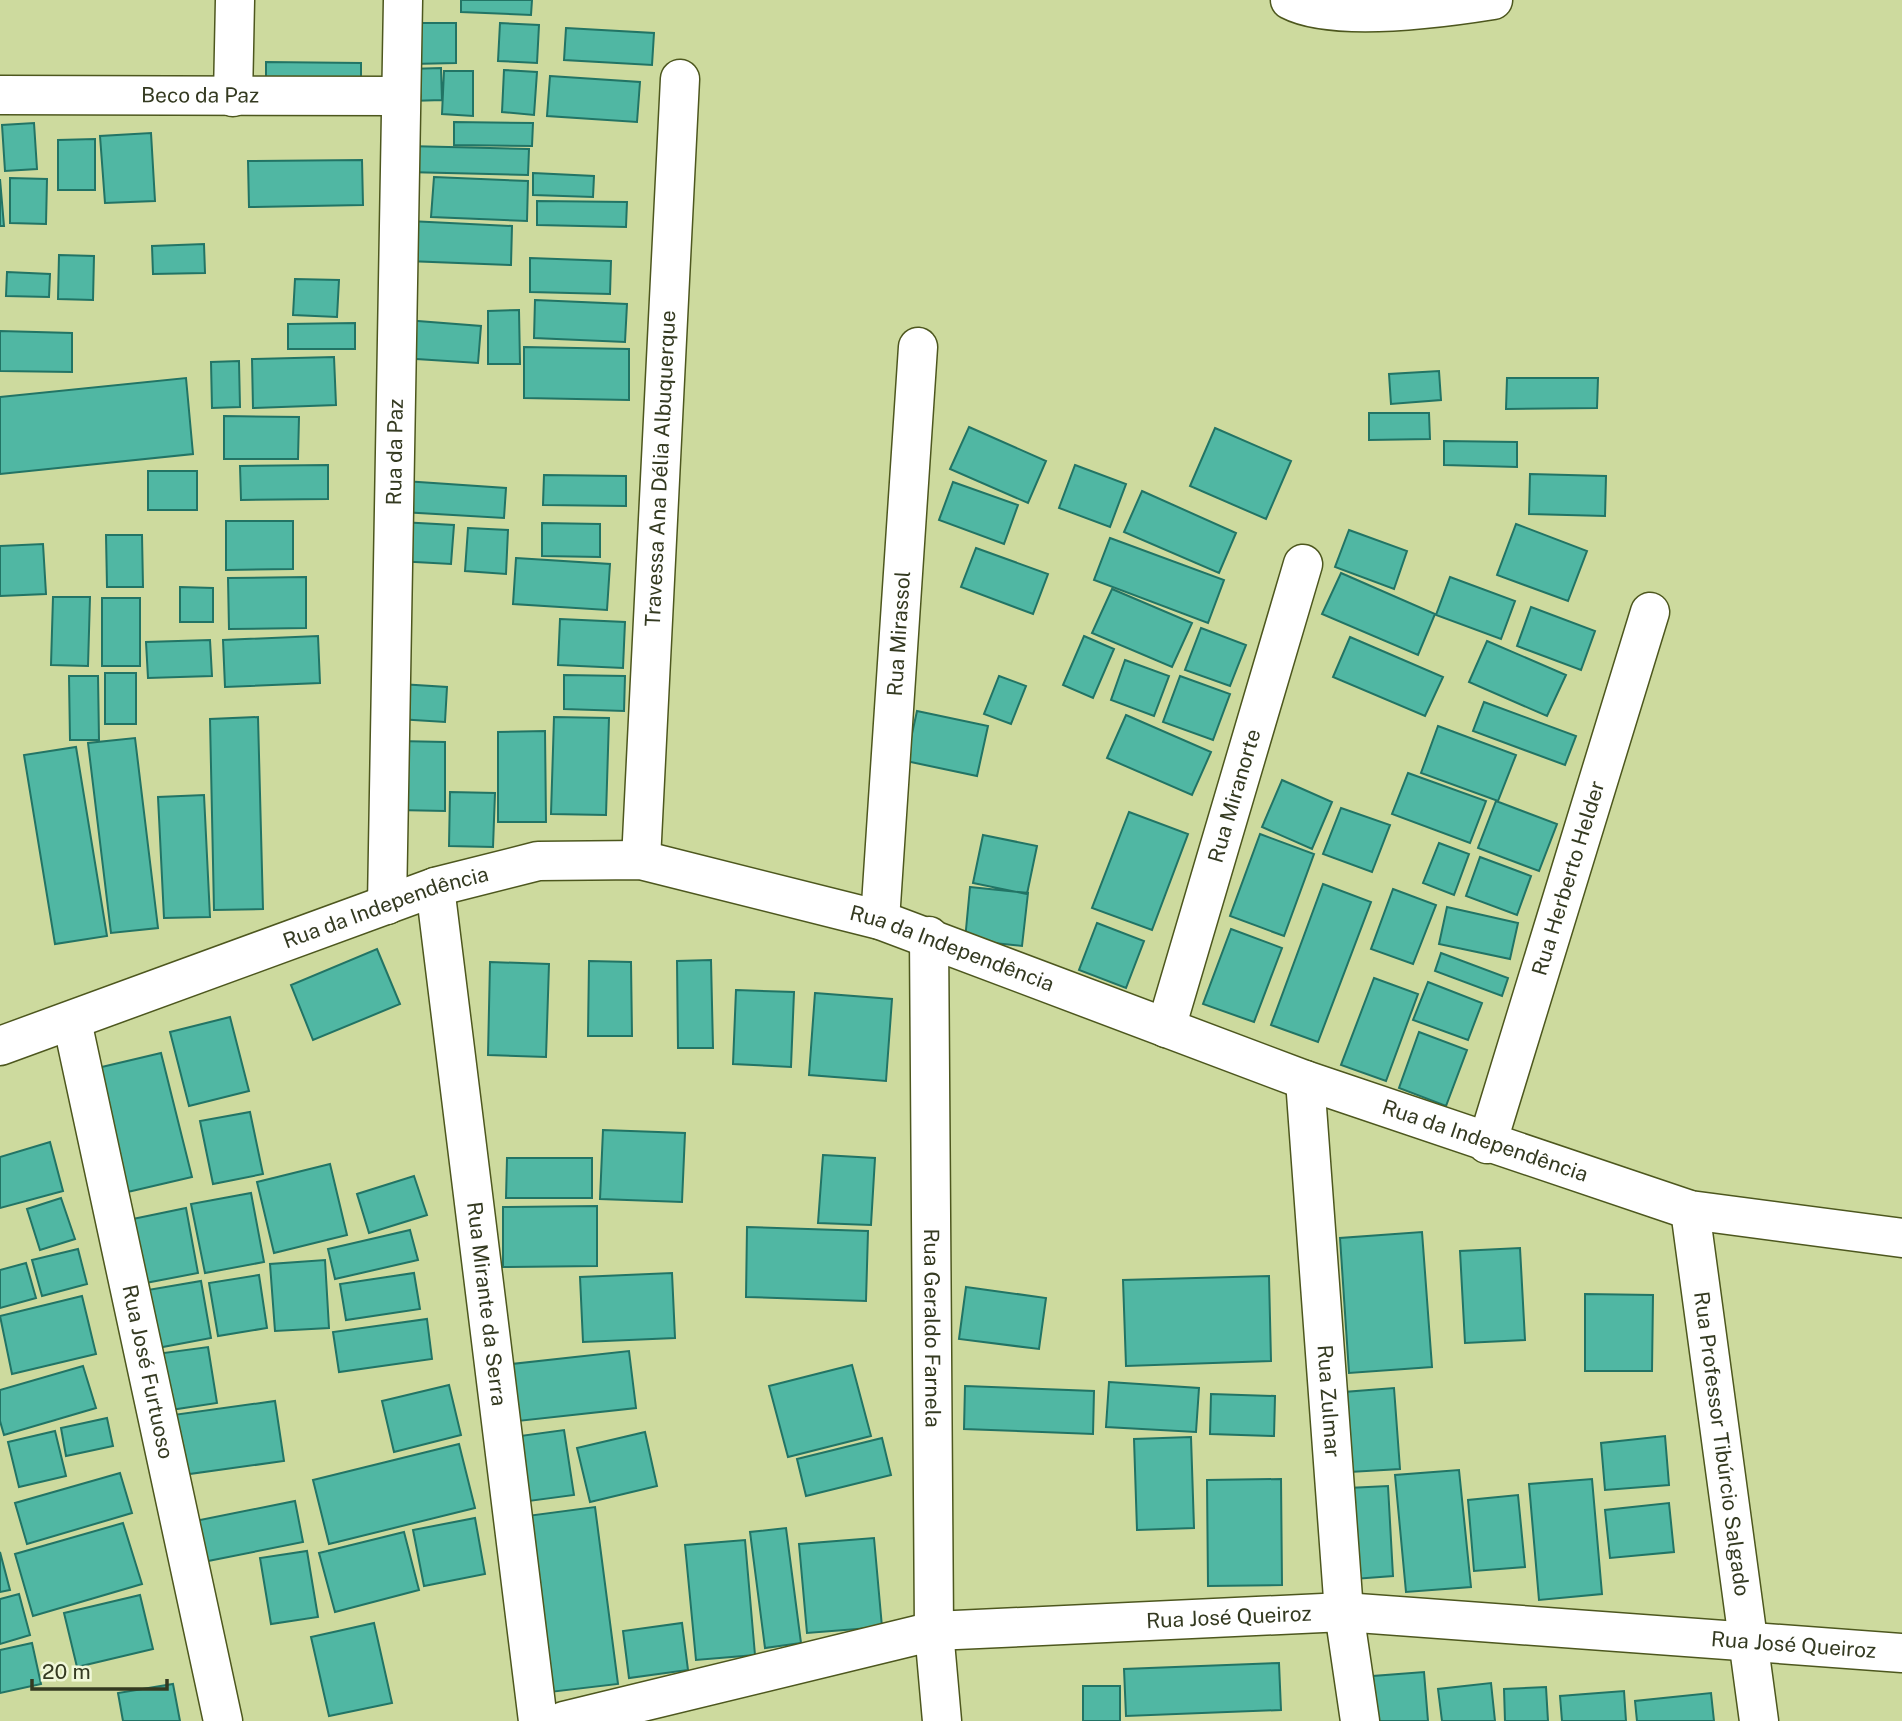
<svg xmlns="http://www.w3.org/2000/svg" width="1902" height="1721" viewBox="0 0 1902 1721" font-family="'Public Sans',sans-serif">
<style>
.building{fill:#50b7a3;stroke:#227465;stroke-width:2}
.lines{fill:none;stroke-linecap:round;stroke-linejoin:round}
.minor-casing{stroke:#4d571e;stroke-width:41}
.minor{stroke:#fff;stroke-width:38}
.labels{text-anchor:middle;stroke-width:5;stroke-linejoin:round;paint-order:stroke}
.street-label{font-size:21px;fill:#343a21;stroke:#f0f8d9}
</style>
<rect width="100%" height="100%" fill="#cdda9e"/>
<path class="building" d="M461 0H532L531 15 461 12Z
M412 23H456V63L412 64Z
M500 23 539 25 537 63 498 61Z
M566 28 654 33 652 65 564 60Z
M266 62 361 63V93L266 92Z
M441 68 442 100 410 101 408 69Z
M504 70 537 72 534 115 502 112Z
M444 71H473V116L442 114Z
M550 76 640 82 637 122 547 116Z
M454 122 533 123 532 146 454 145Z
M34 123 37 169 5 171 2 125Z
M151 133 155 201 105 203 100 136Z
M95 139V190H58V140Z
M407 146 529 149 528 175 406 172Z
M362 160 363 205 249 207 248 161Z
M533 173 594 176 593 197 533 195Z
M434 177 528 181 527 221 431 217Z
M10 178 47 179 46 224 10 223Z
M0 179 4 226H0Z
M537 201 627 202 626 227 537 225Z
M409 221 512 226 511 265 407 261Z
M204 244 205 273 153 274 152 246Z
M59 255 94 256 93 300 58 299Z
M530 258 611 261 610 294 530 292Z
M7 272 50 274 49 297 6 296Z
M295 279 339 280 337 317 293 315Z
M535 300 627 304 625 342 534 338Z
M519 310 520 364H488V311Z
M405 320 481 326 478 363 401 358Z
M355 323V349H288V324Z
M0 331 72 333V372L0 371Z
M524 347 629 349V400L524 398Z
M334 357 336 405 253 408 252 359Z
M239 361 240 407 212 408 211 362Z
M1439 371 1441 400 1391 404 1389 374Z
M186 378 193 454 0 474V397Z
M1507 378H1598L1597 408 1506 409Z
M1369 413H1429L1430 439 1369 440Z
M224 416 299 417 298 459H224Z
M969 427 1046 461 1028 503 950 469Z
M1215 428 1291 461 1266 519 1190 486Z
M1444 441 1517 442V467L1444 465Z
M328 465V499L241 500 240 466Z
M1075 465 1126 484 1110 527 1059 508Z
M148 471H197V510H148Z
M1530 474 1606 476 1605 516 1529 514Z
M544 475 626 476V506L543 505Z
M404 481 506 488 504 518 402 512Z
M953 482 1018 505 1004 544 939 520Z
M1142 491 1236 533 1219 573 1124 532Z
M226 521H293V569L226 570Z
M400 522 454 525 451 564 397 561Z
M542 523 600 524V557L542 556Z
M1516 524 1587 551 1568 601 1497 575Z
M468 528 508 530 506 574 465 571Z
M1349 530 1407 551 1394 589 1335 567Z
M106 535H142L143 587H107Z
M1110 538 1224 580 1208 623 1094 580Z
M43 544 46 594 0 596V546Z
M976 548 1048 574 1033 614 961 587Z
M516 558 610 564 607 610 513 604Z
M1341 573 1435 614 1418 655 1322 614Z
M306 577V628L229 629 228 578Z
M1450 577 1515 601 1501 639 1436 615Z
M180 587 213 588V622H180Z
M1112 589 1192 623 1172 667 1092 633Z
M53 597H90L88 666 51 665Z
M102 598H140V666H102Z
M1531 607 1595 631 1581 670 1517 646Z
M560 619 625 622 623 668 558 665Z
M1201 628 1246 645 1230 686 1185 670Z
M318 636 320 683 225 687 223 640Z
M1084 636 1114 649 1093 698 1063 685Z
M1350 637 1443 677 1425 716 1333 677Z
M210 640 212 676 148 678 146 642Z
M1487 641 1566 675 1547 716 1469 682Z
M1125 660 1169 676 1154 716 1111 700Z
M105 673H136V724H105Z
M564 675 625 676 624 711 564 709Z
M69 676H98L99 740H70Z
M999 676 1026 686 1011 724 984 714Z
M1180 676 1230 694 1213 740 1163 722Z
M400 684 447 687 445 722 398 719Z
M1484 702 1576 736 1565 765 1473 731Z
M917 711 988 726 977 776 906 761Z
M1126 715 1211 752 1192 795 1107 758Z
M258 717 263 909 214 910 210 719Z
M554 717 609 718 606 815 551 814Z
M1438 726 1516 755 1498 801 1421 773Z
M545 731 546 822H498V732Z
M135 738 158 928 111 933 88 743Z
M398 741 445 742V811L397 810Z
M76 747 107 936 55 944 24 755Z
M1408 773 1486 801 1470 843 1392 814Z
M1282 780 1332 802 1312 849 1262 827Z
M450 792 495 793 493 847 449 846Z
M204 795 210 917 164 918 158 797Z
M1496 801 1557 824 1539 871 1478 848Z
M1341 808 1390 825 1372 872 1323 854Z
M1129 812 1188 834 1152 930 1092 908Z
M1260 834 1314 854 1284 936 1230 916Z
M983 835 1037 846 1027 894 973 883Z
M1439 843 1469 854 1454 895 1423 883Z
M1480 857 1531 876 1517 915 1466 896Z
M1323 884 1371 902 1318 1042 1271 1025Z
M970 887 1028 893 1022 946 965 940Z
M1393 889 1436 905 1413 964 1371 949Z
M1447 907 1518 923 1510 959 1439 944Z
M1097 923 1144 941 1126 988 1079 970Z
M1231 929 1282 948 1254 1022 1203 1004Z
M377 949 400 1004 313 1040 291 985Z
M1441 953 1508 978 1502 996 1435 971Z
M711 960 713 1048H678L677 961Z
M589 961 631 962 632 1036H588Z
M490 962 549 964 546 1057 488 1055Z
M1374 978 1418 994 1386 1081 1341 1065Z
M1428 982 1482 1003 1468 1040 1413 1020Z
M736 990 794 992 791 1067 733 1064Z
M815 993 892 999 886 1081 809 1075Z
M230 1017 249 1091 189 1106 170 1032Z
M1419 1032 1467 1050 1446 1106 1399 1088Z
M161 1053 192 1177 119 1194 89 1070Z
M250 1112 263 1174 213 1184 200 1121Z
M603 1130 685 1133 682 1202 600 1199Z
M50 1142 63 1191 0 1208V1157Z
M823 1155 875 1158 871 1225 818 1223Z
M507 1158H592V1198H506Z
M330 1164 347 1235 274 1253 257 1182Z
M414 1176 427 1215 369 1233 357 1194Z
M251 1193 264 1262 205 1273 191 1204Z
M61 1198 75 1239 40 1250 27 1209Z
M597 1206V1266L503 1267V1207Z
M186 1208 198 1273 135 1285 123 1221Z
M747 1227 868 1231 866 1301 746 1297Z
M410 1230 418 1260 335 1279 328 1249Z
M1422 1232 1432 1367 1349 1373 1340 1238Z
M1520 1248 1525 1340 1465 1343 1460 1251Z
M78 1249 87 1284 42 1296 32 1260Z
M325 1260 329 1328 275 1331 270 1264Z
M26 1263 36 1298 0 1308V1270Z
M414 1273 420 1309 346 1320 340 1284Z
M672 1273 675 1338 583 1342 580 1277Z
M259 1275 267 1328 218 1336 209 1283Z
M1269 1276 1271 1361 1126 1366 1123 1280Z
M201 1281 211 1338 152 1349 142 1291Z
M966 1287 1046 1298 1039 1349 959 1339Z
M1585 1294 1653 1295 1652 1371H1585Z
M82 1296 96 1354 12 1374 0 1316Z
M427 1319 432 1359 339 1372 333 1332Z
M208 1347 217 1403 164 1411 156 1354Z
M629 1351 636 1408 518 1421 512 1364Z
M852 1365 871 1436 788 1457 769 1386Z
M83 1366 96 1408 4 1435 0 1421V1390Z
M1109 1382 1199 1388 1196 1432 1106 1427Z
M449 1385 461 1435 394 1452 382 1401Z
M965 1386 1094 1391 1093 1434 964 1429Z
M1394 1388 1400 1469 1350 1472 1344 1392Z
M1211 1394 1275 1396 1274 1436 1210 1434Z
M275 1401 284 1461 175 1476 166 1416Z
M107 1418 113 1446 66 1456 61 1428Z
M564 1430 574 1495 529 1501 520 1436Z
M55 1431 66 1476 19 1487 8 1442Z
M645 1432 657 1486 590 1502 577 1448Z
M1665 1436 1669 1485 1605 1490 1601 1443Z
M1191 1437 1194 1528 1137 1530 1134 1439Z
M882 1438 891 1475 806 1496 797 1459Z
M459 1444 475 1508 329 1544 313 1480Z
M1459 1470 1471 1587 1406 1592 1395 1475Z
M120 1473 132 1513 27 1544 15 1503Z
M1281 1479 1282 1585 1208 1586 1207 1480Z
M1592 1479 1602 1594 1539 1600 1529 1484Z
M1388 1486 1393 1576 1354 1579 1348 1488Z
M1518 1495 1525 1567 1474 1571 1468 1500Z
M295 1501 303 1542 198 1563 190 1522Z
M1669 1503 1674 1552 1610 1558 1605 1510Z
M595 1507 618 1684 550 1692 527 1516Z
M475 1518 485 1574 424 1586 413 1530Z
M123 1523 142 1584 33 1616 15 1554Z
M786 1528 801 1643 765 1648 750 1532Z
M404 1532 419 1590 335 1612 319 1553Z
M874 1538 882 1627 807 1633 799 1544Z
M745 1540 755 1655 696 1660 685 1545Z
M307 1551 318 1617 271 1624 260 1558Z
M0 1552 10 1590 0 1592Z
M19 1594 30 1635 0 1644V1599Z
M140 1595 153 1649 77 1667 64 1613Z
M374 1623 392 1703 329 1716 311 1637Z
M682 1623 688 1670 629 1678 623 1631Z
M32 1643 41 1684 0 1693V1650Z
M1279 1663 1281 1710 1126 1716 1124 1669Z
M1424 1672 1428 1721H1376L1373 1676Z
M1491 1683 1495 1721H1442L1438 1689Z
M173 1684 180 1721H123L118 1693Z
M1083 1686H1120V1721H1083Z
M1546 1687 1548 1721H1505L1504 1689Z
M1624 1691 1626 1721H1562L1560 1696Z
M1711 1693 1714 1721H1637L1635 1701Z"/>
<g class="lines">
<defs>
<g id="minor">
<path d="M1290 0C1334 23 1443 8 1493 0"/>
<path id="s1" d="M0 95 401 96"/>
<path d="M233 97 235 0"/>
<path id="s2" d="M641 860 680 79"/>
<path id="s3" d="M435 887 538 1721"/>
<path id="s4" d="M387 905 403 0"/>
<path id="s5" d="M880 920 918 347"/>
<path id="s6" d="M929 936 934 1631 942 1721"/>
<path id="s7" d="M72 1021 223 1721"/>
<path id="s8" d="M1166 1028 1303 564"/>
<path id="s9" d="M0 1046 435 887 538 861 641 860 880 920 1305 1080 1690 1210 1902 1238"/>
<path id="s10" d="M1305 1080 1344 1612 1360 1721"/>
<path id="s11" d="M1487 1144 1650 612"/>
<path id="s12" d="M1690 1210 1759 1721"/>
<path id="s13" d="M564 1721 934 1631 1344 1612 1902 1653"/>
</g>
</defs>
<use href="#minor" class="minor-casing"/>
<use href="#minor" class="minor"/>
</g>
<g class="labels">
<g class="street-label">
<text dy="7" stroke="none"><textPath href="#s1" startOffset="200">Beco da Paz</textPath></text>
<text dy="7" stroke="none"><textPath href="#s4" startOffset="453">Rua da Paz</textPath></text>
<text dy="7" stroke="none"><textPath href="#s2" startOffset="392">Travessa Ana Délia Albuquerque</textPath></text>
<text dy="7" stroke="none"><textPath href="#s5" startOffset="287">Rua Mirassol</textPath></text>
<text dy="7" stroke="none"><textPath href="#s8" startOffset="242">Rua Miranorte</textPath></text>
<text dy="7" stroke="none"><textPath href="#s11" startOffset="278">Rua Herberto Helder</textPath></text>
<text dy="7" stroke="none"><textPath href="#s9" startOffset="410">Rua da Independência</textPath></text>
<text dy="7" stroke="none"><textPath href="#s9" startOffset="996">Rua da Independência</textPath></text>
<text dy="7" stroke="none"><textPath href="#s9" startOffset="1563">Rua da Independência</textPath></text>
<text dy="7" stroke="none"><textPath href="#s3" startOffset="420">Rua Mirante da Serra</textPath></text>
<text dy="7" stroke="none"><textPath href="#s6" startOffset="392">Rua Geraldo Farnela</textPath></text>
<text dy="7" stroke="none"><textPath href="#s7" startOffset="359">Rua José Furtuoso</textPath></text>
<text dy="7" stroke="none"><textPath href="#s10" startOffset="322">Rua Zulmar</textPath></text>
<text dy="7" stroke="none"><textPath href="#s12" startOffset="236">Rua Professor Tibúrcio Salgado</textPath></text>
<text dy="7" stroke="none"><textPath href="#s13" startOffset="676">Rua José Queiroz</textPath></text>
<text dy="7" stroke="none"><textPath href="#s13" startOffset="1242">Rua José Queiroz</textPath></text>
</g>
</g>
<path d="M32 1679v10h135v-10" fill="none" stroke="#343a21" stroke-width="3.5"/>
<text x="42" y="1679" font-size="21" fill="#343a21" stroke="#f0f8d9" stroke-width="5" paint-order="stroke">20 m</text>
</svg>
